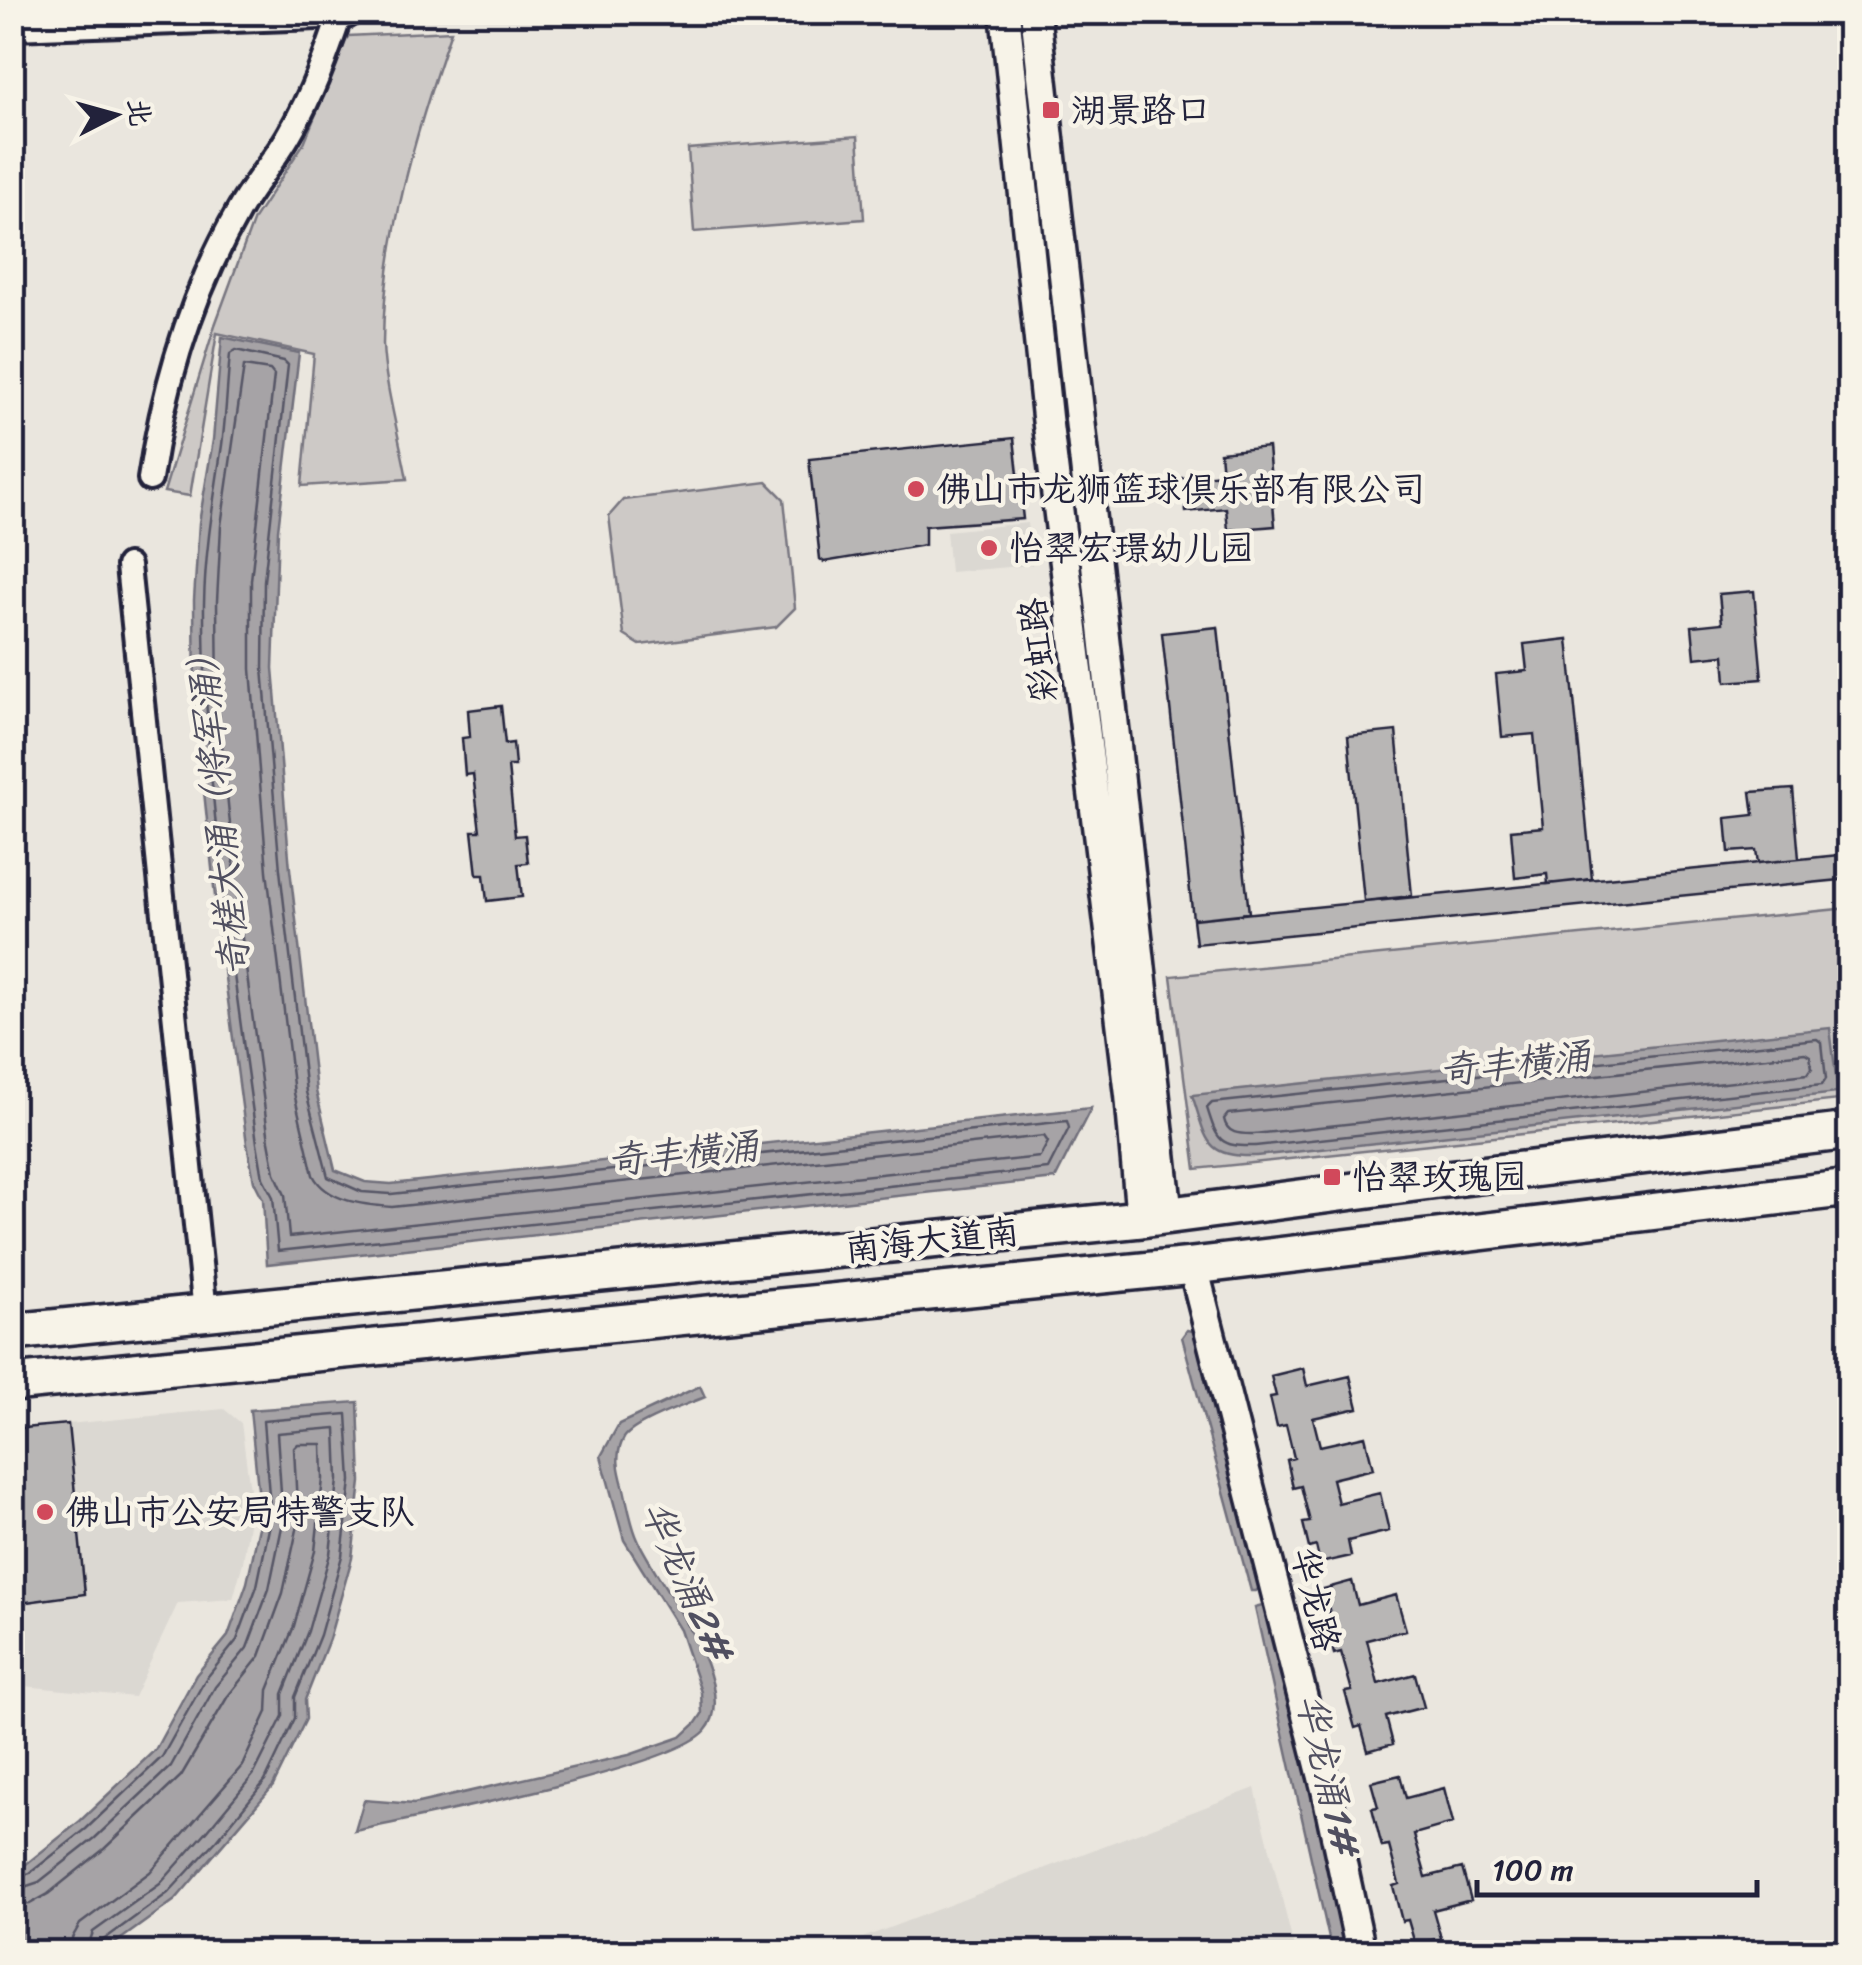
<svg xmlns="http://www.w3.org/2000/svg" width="1862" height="1965" viewBox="0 0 1862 1965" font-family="Sriracha,'LXGW WenKai TC',sans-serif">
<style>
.built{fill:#dbd8d2}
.green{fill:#cdc9c6;stroke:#787680;stroke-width:2.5}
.water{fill:#a6a3a6;stroke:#716f7b;stroke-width:2.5}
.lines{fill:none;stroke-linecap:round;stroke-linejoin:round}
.shore{stroke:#575666;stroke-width:2.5}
.building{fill:#b8b6b5;stroke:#22223b;stroke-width:2.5}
.minor-casing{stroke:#22223b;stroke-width:30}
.tertiary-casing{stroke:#22223b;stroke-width:35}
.secondary-casing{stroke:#22223b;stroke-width:38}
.trunk-casing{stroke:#22223b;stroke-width:42}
.minor{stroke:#f7f3e8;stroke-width:22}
.tertiary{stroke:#f7f3e8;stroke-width:28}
.secondary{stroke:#f7f3e8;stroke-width:30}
.trunk{stroke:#f7f3e8;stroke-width:35}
.poi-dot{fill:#d1495b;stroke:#f7f3e8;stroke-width:4}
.labels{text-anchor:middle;stroke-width:9;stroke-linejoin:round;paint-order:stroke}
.poi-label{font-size:35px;fill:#22223b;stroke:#f7f3e8;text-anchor:start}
.street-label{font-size:35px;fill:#22223b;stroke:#f7f3e8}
.water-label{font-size:38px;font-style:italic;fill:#504f60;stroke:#f7f3e8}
</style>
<rect width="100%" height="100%" fill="#eae6de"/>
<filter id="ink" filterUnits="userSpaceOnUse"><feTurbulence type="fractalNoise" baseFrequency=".01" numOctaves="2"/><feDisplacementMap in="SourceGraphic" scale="20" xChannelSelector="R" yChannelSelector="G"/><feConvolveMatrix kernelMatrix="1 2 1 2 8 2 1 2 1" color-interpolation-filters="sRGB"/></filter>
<g filter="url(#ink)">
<path class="built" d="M1027 523 1032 565 950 572 946 531Z
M224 1409 241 1423 252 1505 243 1562 233 1599 178 1603 134 1697 24 1686 13 1641 12 1604 85 1594 68 1424Z
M1255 1788 1295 1952H826Z"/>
<path class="green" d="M451 31C417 128 383 241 383 344 384 382 400 440 407 479L302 486 314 354 217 333 190 496 164 492 215 325 254 219 304 143 348 36Z
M858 136 864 219 694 232 688 149Z
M767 482 784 499 795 608 776 627 640 645 624 635 609 516 623 500Z
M1849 908V1099L1196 1169 1171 976Z"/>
<path class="water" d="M222 337 299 353 278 530 273 668 290 869 316 1091 335 1170 365 1182 391 1184 1091 1108 1055 1179 267 1264 263 1199 254 1181 247 1144 218 925 195 706 194 600 199 523 213 440Z
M1830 1028 1838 1093 1256 1156C1203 1158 1207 1138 1192 1095Z
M1187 1330 1193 1331 1262 1584 1256 1591H1251L1182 1337Z
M700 1386 705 1397C686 1405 635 1422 624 1438 614 1455 619 1471 624 1489 628 1506 631 1525 638 1540 656 1581 744 1688 705 1731 670 1769 418 1817 355 1831L364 1800 414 1804 629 1755 681 1737 696 1723 702 1714 701 1692 680 1630 624 1540 601 1456 619 1424Z
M358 1402 361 1482 352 1558 329 1639 305 1700 306 1719 273 1786 175 1900 103 1952H13V1870L25 1865 80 1821 155 1750 196 1675 228 1636 247 1583 261 1518 250 1410Z
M1266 1605 1350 1952H1332L1255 1608Z"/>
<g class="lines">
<path class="shore" d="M236 350 284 361 288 365 264 581 263 668 280 870 306 1092 328 1177 362 1192 391 1194 1067 1121 1069 1128 1048 1169 278 1251 273 1197 263 1178 257 1143C233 964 203 784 204 604 205 550 214 499 222 445 226 415 227 385 230 354Z
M244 366 270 370 274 375 251 580V669L267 871 294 1093 313 1175C327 1202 365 1205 392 1207L1044 1136 1048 1142 1040 1157 289 1237 285 1195 275 1173 269 1141 240 923 218 705 217 601 221 526Z
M1817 1039 1822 1043 1826 1079 1822 1085 1255 1146C1219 1147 1217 1140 1207 1108L1212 1103Z
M1805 1053 1810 1056 1812 1068 1808 1074 1254 1134C1241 1134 1227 1135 1224 1119L1228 1114Z
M12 1879 30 1873 86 1829 162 1757 205 1680 237 1640 257 1586 271 1519 263 1421 347 1414 351 1481 342 1556 320 1635 295 1697V1718L265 1781 217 1840 168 1893 102 1941 98 1952
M12 1891 39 1882 95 1838 171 1766 215 1687 247 1648 269 1589 283 1522 277 1433 336 1428 338 1480 330 1554 308 1631 283 1694V1716L254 1774 207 1831 160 1884 93 1932 86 1952
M12 1906 30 1904 48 1894 104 1849 181 1776 228 1696 260 1656 283 1593 298 1525 294 1448 298 1444H322L323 1479 315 1551 294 1626 268 1690 267 1712 242 1766 150 1872 80 1924 72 1938 71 1952"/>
</g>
<path class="building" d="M1014 438 1023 519 925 526V545L824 562 820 559 809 459Z
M1268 447 1275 526 1228 530 1226 508 1186 512 1182 478 1222 474 1220 452Z
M1754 591 1762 679 1726 682 1724 655 1695 658 1692 626 1722 623 1719 594Z
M1218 627 1249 913 1193 919 1162 633Z
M1568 639 1592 879 1548 884 1547 874 1515 878 1511 830 1543 827 1534 734 1502 737 1496 674 1527 671 1524 644Z
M501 706 505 744 513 743 515 766H508L515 836 525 835 528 863 518 864 522 897 487 901 484 875H477L472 831H480L473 774 465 775 462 738 470 737 468 710Z
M1396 731 1412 896 1364 901 1348 736Z
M1793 789 1799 859 1758 863 1756 850 1729 852 1726 818 1754 815 1751 792Z
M1850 854V879L1196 944 1193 919Z
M1303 1368 1307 1386 1350 1376 1358 1408 1313 1418 1320 1446 1365 1436 1373 1469 1332 1479 1338 1503 1380 1493 1389 1531 1348 1541 1351 1556 1320 1563 1316 1546 1309 1548 1303 1523 1310 1522 1301 1486 1293 1488 1287 1460 1294 1458 1286 1425 1277 1427 1270 1397 1276 1396 1271 1376Z
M68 1424 85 1594 12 1604V1429Z
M1352 1581 1358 1605 1396 1595 1406 1630 1367 1640 1378 1684 1415 1674 1424 1707 1386 1717 1393 1744 1368 1751 1361 1726 1355 1728 1345 1692 1352 1691 1341 1652 1334 1654 1324 1615 1330 1613 1323 1589Z
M1400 1775 1406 1798 1444 1788 1453 1823 1414 1834 1426 1877 1462 1868 1471 1900 1433 1910 1441 1938 1415 1944 1408 1920 1402 1921 1393 1886 1399 1884 1389 1846 1382 1847 1372 1808 1378 1807 1371 1782Z"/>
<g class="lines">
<defs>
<path id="minor" d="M150 479C164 386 192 292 239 210 254 183 275 160 290 133 312 95 327 54 341 12
M128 566 205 1312"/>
<path id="tertiary" d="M1005 12 1047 417 1130 1095 1141 1219
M1035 12 1168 1216
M1193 1266 1326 1789 1361 1952"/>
<path id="secondary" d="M12 24 346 12"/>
<path id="trunk" d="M12 1332 1141 1219 1438 1180 1850 1131
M12 1383 1193 1266 1850 1188"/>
</defs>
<use href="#minor" class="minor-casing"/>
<use href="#tertiary" class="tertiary-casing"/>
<use href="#secondary" class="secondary-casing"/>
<use href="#trunk" class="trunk-casing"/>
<use href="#minor" class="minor"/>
<use href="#tertiary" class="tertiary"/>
<use href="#secondary" class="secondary"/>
<use href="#trunk" class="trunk"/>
</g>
</g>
<g class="poi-dot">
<rect x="1041" y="100" width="20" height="20" rx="5"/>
<circle cx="916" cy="489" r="10"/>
<circle cx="989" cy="548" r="10"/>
<rect x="1322" y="1167" width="20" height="20" rx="5"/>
<circle cx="45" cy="1512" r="10"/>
</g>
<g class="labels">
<g class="poi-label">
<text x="1071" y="122">湖景路口</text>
<text x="936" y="501">佛山市龙狮篮球俱乐部有限公司</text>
<text x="1009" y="560">怡翠宏璟幼儿园</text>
<text x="1352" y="1189">怡翠玫瑰园</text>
<text x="65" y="1524">佛山市公安局特警支队</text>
</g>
<g class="street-label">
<text transform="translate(1038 650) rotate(-97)" y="12">彩虹路</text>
<text transform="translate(932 1240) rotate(-6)" y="12">南海大道南</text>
<text transform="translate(1316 1599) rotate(76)" y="12">华龙路</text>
</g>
<g class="water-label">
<text transform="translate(218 806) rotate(-96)" y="13">奇槎大涌（将军涌）</text>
<text transform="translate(1515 1063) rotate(-6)" y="13">奇丰横涌</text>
<text transform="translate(683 1153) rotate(-6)" y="13">奇丰横涌</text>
<text transform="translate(687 1579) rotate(66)" y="13">华龙涌2#</text>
<text transform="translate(1328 1773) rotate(77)" y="13">华龙涌1#</text>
</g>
</g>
<rect width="1862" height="1965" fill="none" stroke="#f7f3e8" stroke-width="50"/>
<rect x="25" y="25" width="1812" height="1915" fill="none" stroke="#22223b" stroke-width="4" filter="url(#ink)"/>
<g transform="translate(115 115) rotate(84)" stroke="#f7f3e8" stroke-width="8" paint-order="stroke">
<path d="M0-8L18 38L0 25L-18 38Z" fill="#22223b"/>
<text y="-15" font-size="28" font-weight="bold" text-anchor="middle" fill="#22223b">北</text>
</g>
<path d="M1477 1880v15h280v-15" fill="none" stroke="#22223b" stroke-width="5"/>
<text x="1492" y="1880" font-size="30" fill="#22223b" stroke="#f7f3e8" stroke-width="8" paint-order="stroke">100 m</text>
</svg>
